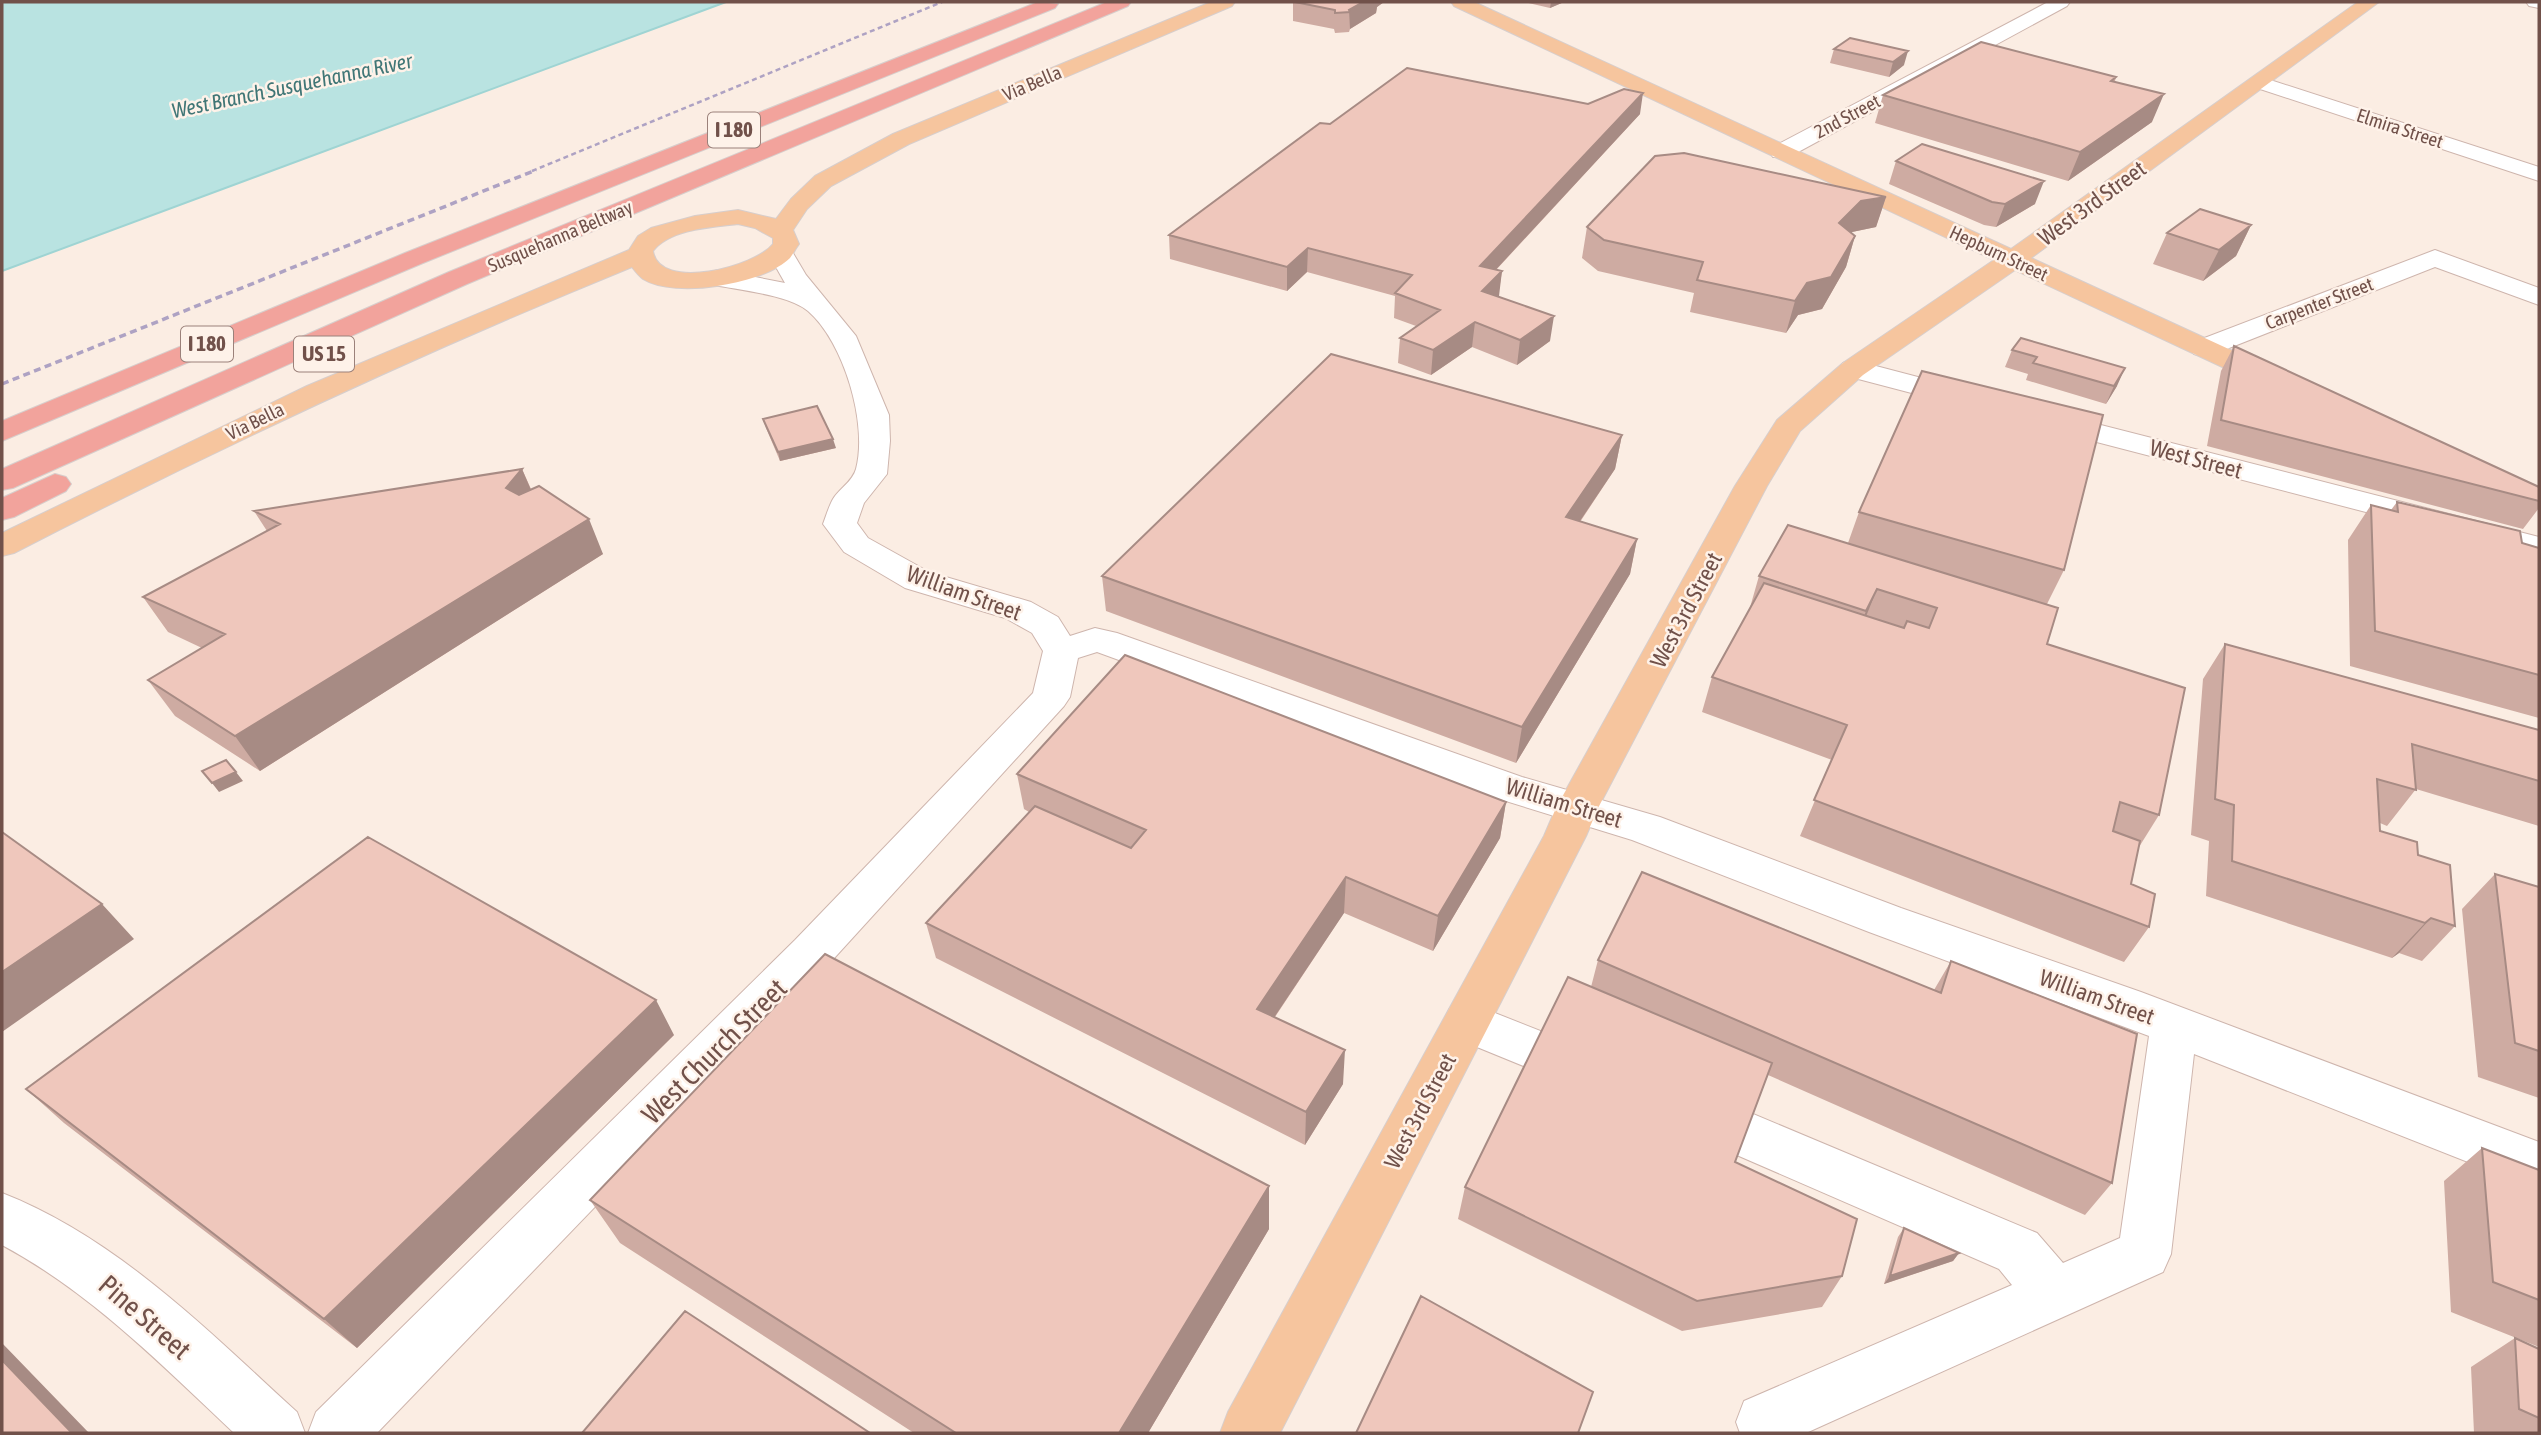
<svg xmlns="http://www.w3.org/2000/svg" width="2541" height="1435" viewBox="0 0 2541 1435" font-family="'Asap Condensed',sans-serif">
<style>
.water{fill:#b9e3e1;stroke:#9fd4d3;stroke-width:2}
.lines{fill:none;stroke-linecap:round;stroke-linejoin:round}
.minor-casing{stroke:#ceb5ad;stroke-width:2}
.major-casing{stroke:#d7cecc;stroke-width:2}
.highway-casing{stroke:#d7cecc;stroke-width:2}
.minor{fill:#fff;fill-rule:evenodd}
.major{fill:#f6c59e;fill-rule:evenodd}
.highway{fill:#f2a39c;fill-rule:evenodd}
.rail-far1{stroke:#aea2c3;stroke-width:2.5;stroke-dasharray:5 3.5;stroke-linecap:butt}
.rail{stroke:#aea2c3;stroke-width:3.5;stroke-dasharray:7 4.5;stroke-linecap:butt}
.wall{fill:#ceaba2}
.shaded-wall{fill:#a78b84}
.building{fill:#efc7bc;stroke:#a78b84;stroke-width:2}
.labels{text-anchor:middle;stroke-width:5;stroke-linejoin:round;paint-order:stroke}
.far-street-label{font-size:19px;fill:#71514a;stroke:#fef2e9}
.far-water-label{font-size:21px;font-style:italic;fill:#407676;stroke:#fef2e9}
.shield{fill:#fef2e9;stroke:#9b817a;stroke-width:2}
.shield-label{font-size:21px;font-weight:bold;fill:#71514a}
.street-label{font-size:23px;fill:#71514a;stroke:#fef2e9}
.near-street-label{font-size:28px;fill:#71514a;stroke:#fef2e9}
</style>
<rect width="100%" height="100%" fill="#fbede3"/>
<path class="water" d="M2 2H726L2 271Z"/>
<g class="lines">
<defs>
<path id="minor" d="M2048 2H2070L2067 6 1789 157H1773L1770 152 1773 147Z
M2526 2H2539V8L2529 6Z
M2261 77 2539 167V181L2254 87 2251 83 2254 79Z
M781 245 790 248 806 275 856 336 889 415 890 441 887 474 864 503 857 523 868 538 929 572 1031 602 1058 617 1070 636 1095 628 1117 633 1522 777 1660 817 1901 908 2141 992 2539 1142V1190L2194 1054 2171 1254 2163 1272 1806 1433H1740L1736 1422 1744 1401 2012 1285 1999 1269 1679 1130 1672 1114 1679 1098 1697 1092 1715 1098 2037 1233 2063 1263 2120 1238 2149 1036 1869 932 1632 840 1496 798 1097 652 1078 658 1070 697 1064 706 827 966 377 1433H308L316 1412 795 940 1033 693 1043 651 1032 633 1005 618 905 588 844 552 823 524C826 516 829 506 833 499 839 489 853 481 856 469 868 424 844 342 808 311 787 294 736 290 710 284L706 278 710 272 719 270 785 283 768 253 772 248Z
M2435 250 2539 288V305L2435 267 2214 354 2204 356 2194 354 2190 348 2194 342Z
M1853 360 1975 392 1980 398 1975 404 1965 407 1843 375 1839 369 1843 363Z
M2046 411 2539 537V557L2035 426 2031 420 2035 414Z
M1467 1002 1599 1054 1606 1069 1599 1084 1582 1090 1450 1036 1443 1022 1450 1008Z
M2 1193C117 1238 207 1330 297 1412L305 1433H234C162 1365 90 1292 2 1245Z"/>
<path id="major" d="M1211 2H1235L1232 6 909 144 831 186 807 209 793 230 799 244C796 248 793 254 790 258 764 284 675 299 643 279 639 276 635 271 632 267 421 353 216 449 14 553L2 556V533L307 386 629 250 638 236 651 228 695 216 738 210 776 219 791 199 815 176 893 134ZM738 224 755 228 773 238V244C755 267 659 292 653 251 670 229 712 227 738 224Z
M1451 2H1474L2011 249 2358 2H2379L2031 258 2283 374 2287 380 2283 386 2273 389 2263 386 2015 270 1863 375 1800 431 1767 486 1598 808 1586 836 1280 1433H1220L1228 1412 1544 836 1556 808 1735 486 1777 420 1843 363 1994 260 1454 6Z"/>
<path id="highway" d="M1038 2 1058 4 1055 8 423 263 2 441V421L405 253Z
M1107 2H1131L1128 6 467 284 13 488 2 490V469L449 272Z
M55 474 66 477 71 484 66 491 14 517 2 520V498Z"/>
</defs>
<use href="#minor" class="minor-casing"/>
<use href="#major" class="major-casing"/>
<use href="#highway" class="highway-casing"/>
<use href="#minor" class="minor"/>
<use href="#major" class="major"/>
<use href="#highway" class="highway"/>
<path class="rail-far1" d="M532 171 942 2"/>
<path class="rail" d="M2 384 536 170"/>
</g>
<path class="wall" d="M1293 2H1384L1377 7 1376 13 1350 29 1349 32 1335 33 1334 29 1293 21Z
M1524 2H1564L1550 8Z
M1834 49 1904 65 1889 77 1830 63Z
M2116 77 2115 81 2152 122 2068 181 1875 123 1883 95Z
M1640 114 1496 270 1502 271 1498 297 1550 341 1517 365 1472 347 1431 375 1398 363 1400 338 1416 326 1394 318 1395 296 1307 272 1287 291 1170 259 1169 235 1330 124Z
M1896 161 2035 204 1996 227 1984 225 1889 184Z
M1886 197 1876 227 1852 232 1851 233 1855 236 1846 267 1822 309 1798 315 1786 333 1690 312 1694 293 1598 271 1582 258 1587 227Z
M2251 225 2236 256 2203 281 2153 264 2167 233Z
M2021 338 2117 386 2106 404 2026 380 2028 374 2005 367 2012 350Z
M2234 346 2539 487V508L2523 529 2207 446 2221 371Z
M763 419 836 448 780 461 766 428Z
M1622 435 1615 469 1580 522 1637 539 1630 574 1516 763 1106 611 1102 576Z
M522 469 531 489 603 554 260 771 175 716 148 680 202 648 168 632 143 597 267 531 254 511Z
M2397 502 2522 543 2539 548V718L2350 666 2348 540 2371 505 2391 510Z
M1859 512 2064 570 2047 604V644L2159 815 2139 847 2131 884 2149 927 2124 962 1800 836 1832 760 1702 712 1712 677 1749 611 1759 576 1848 543Z
M2225 644 2539 730V826L2416 789 2387 826 2380 823V831L2418 855 2455 926 2422 961 2399 953 2392 958 2206 896 2209 841 2191 835 2203 679Z
M1017 774 1506 802 1500 838 1433 951 1344 913 1275 1017 1343 1084 1305 1145 936 958 926 923 1029 812 1024 809Z
M2495 874 2539 887V1098L2478 1077 2462 909Z
M1598 960 1934 990 1951 961 2112 1183 2085 1215 1768 1075 1735 1162 1842 1276 1822 1307 1682 1331 1458 1219 1465 1187 1591 987Z
M674 1035 357 1348 64 1123 26 1089Z
M2482 1148 2539 1170V1347L2451 1312 2444 1181Z
M1269 1186V1229L1148 1433H914L620 1243 590 1200Z
M1904 1228 1959 1253 1953 1261 1884 1284 1898 1237Z
M2515 1338 2539 1349V1433H2474L2471 1367Z"/>
<path class="shaded-wall" d="M1363 2H1384L1377 7 1376 13 1350 29 1349 10Z
M1551 2H1564L1550 8Z
M1908 51 1904 65 1889 77 1893 62Z
M1643 93 1640 114 1477 290 1480 266Z
M2164 94 2152 122 2068 181 2080 152Z
M2044 181 2035 204 1996 227 2005 204Z
M1886 197 1876 227 1852 232 1830 254 1839 223 1861 201Z
M2251 225 2236 256 2203 281 2219 250Z
M1855 236 1846 267 1822 309 1798 315 1786 333 1795 301 1807 283Z
M1308 248 1307 272 1287 291V267Z
M1502 271 1499 296 1479 315 1482 291Z
M1554 316 1550 341 1517 365 1520 340Z
M1475 322 1472 347 1431 375 1433 350Z
M2125 368 2117 386 2106 404 2114 386Z
M1622 435 1615 469 1559 552 1566 517Z
M833 439 836 448 780 461 778 452Z
M522 469 537 504 506 488Z
M589 519 603 554 260 771 235 736Z
M1637 539 1630 574 1516 763 1522 727Z
M1877 589 1863 624 1853 646 1866 611Z
M236 772 243 781 219 792 212 783Z
M1506 802 1500 838 1433 951 1438 916Z
M1346 877 1344 913 1257 1043V1009Z
M102 904 134 939 2 1032V972Z
M2431 918 2399 953 2392 958 2425 923Z
M656 1000 674 1035 357 1348 324 1319Z
M1345 1050 1343 1084 1305 1145 1306 1112Z
M1269 1186V1229L1148 1433H1119Z
M1959 1253 1953 1261 1884 1284 1890 1276Z
M2 1343 89 1433H72L2 1360Z"/>
<path class="building" d="M1295 2H1363L1349 10 1350 12 1335 13V10Z
M1850 38 1908 51 1893 62 1834 49Z
M1981 42 2116 77 2111 81 2164 94 2080 152 1883 95Z
M1407 68 1588 104 1624 89 1643 93 1480 266 1502 271 1482 291 1554 316 1520 340 1475 322 1433 350 1400 338 1440 310 1395 293 1412 275 1308 248 1287 267 1169 235 1320 123 1330 124Z
M1922 144 2044 181 2005 204 1992 202 1896 161Z
M1684 153 1886 197 1861 201 1839 223 1855 236 1831 277 1807 283 1795 301 1697 280 1703 262 1604 240 1587 227 1655 156Z
M2200 209 2251 225 2219 250 2167 233Z
M2021 338 2125 368 2114 386 2033 363 2037 357 2012 350Z
M2234 346 2539 487V501L2221 420Z
M1331 354 1622 435 1566 517 1637 539 1522 727 1102 576Z
M1922 371 2103 415 2064 570 1859 512Z
M817 406 833 439 778 452 763 419Z
M522 469 506 488 519 495 539 486 589 519 235 736 148 680 225 634 143 597 280 524 254 511Z
M2397 502 2520 531 2522 543 2539 548V675L2375 631 2371 505 2398 512Z
M1788 525 2058 608 2047 644 2185 688 2159 815 2120 802 2113 831 2140 841 2131 884 2155 894 2149 927 1814 800 1847 725 1712 677 1764 583 1904 628 1907 621 1929 628 1937 608 1877 589 1866 611 1759 576Z
M2225 644 2539 730V781L2412 744 2416 790 2377 779 2380 831 2417 842 2418 855 2450 865 2455 926 2431 918 2425 923 2232 861 2234 805 2215 799Z
M1125 655 1506 802 1438 916 1346 877 1257 1009 1345 1050 1306 1112 926 923 1035 806 1131 848 1146 830 1017 774Z
M226 760 236 772 212 783 202 771Z
M2 832 102 904 2 972Z
M368 837 656 1000 324 1319 26 1089Z
M1642 872 1941 993 1951 961 2137 1034 2112 1183 1598 960Z
M2495 874 2539 887V1051L2515 1043Z
M825 954 1269 1186 1119 1433H956L590 1200Z
M1568 977 1772 1063 1735 1162 1857 1219 1842 1276 1697 1301 1465 1187Z
M2482 1148 2539 1170V1300L2493 1282Z
M1904 1228 1959 1253 1890 1276Z
M1421 1296 1593 1392 1578 1433H1356Z
M685 1311 870 1433H582Z
M2515 1338 2539 1349V1418L2519 1409Z
M2 1360 72 1433H2Z"/>
<g class="labels">
<g class="far-street-label">
<text transform="translate(1032 83) rotate(-23)" y="7">Via Bella</text>
<text transform="translate(1847 116) rotate(-28)" y="7">2nd Street</text>
<text transform="translate(2400 128) rotate(18)" y="7">Elmira Street</text>
<text transform="translate(560 236) rotate(-23)" y="7">Susquehanna Beltway</text>
<text transform="translate(1999 253) rotate(25)" y="7">Hepburn Street</text>
<text transform="translate(2319 303) rotate(-21)" y="7">Carpenter Street</text>
<text transform="translate(255 421) rotate(-26)" y="7">Via Bella</text>
</g>
<g class="far-water-label">
<text transform="translate(292 86) rotate(-12)" y="7">West Branch Susquehanna River</text>
</g>
<g class="shield">
<rect x="708" y="112.5" width="52" height="35" rx="5"/>
<rect x="181" y="326.5" width="52" height="35" rx="5"/>
<rect x="294" y="336.5" width="60" height="35" rx="5"/>
</g>
<g class="shield-label">
<text x="734" y="137">I 180</text>
<text x="207" y="351">I 180</text>
<text x="324" y="361">US 15</text>
</g>
<g class="street-label">
<text transform="translate(2092 203) rotate(-36)" y="8">West 3rd Street</text>
<text transform="translate(2196 459) rotate(15)" y="8">West Street</text>
<text transform="translate(964 593) rotate(20)" y="8">William Street</text>
<text transform="translate(1686 610) rotate(-62)" y="8">West 3rd Street</text>
<text transform="translate(1564 803) rotate(17)" y="8">William Street</text>
<text transform="translate(2097 997) rotate(20)" y="8">William Street</text>
<text transform="translate(1420 1111) rotate(-62)" y="8">West 3rd Street</text>
</g>
<g class="near-street-label">
<text transform="translate(714 1051) rotate(-45)" y="10">West Church Street</text>
<text transform="translate(145 1317) rotate(41)" y="10">Pine Street</text>
</g>
</g>
<rect width="2541" height="1435" fill="none" stroke="#71514a" stroke-width="7"/>
</svg>
